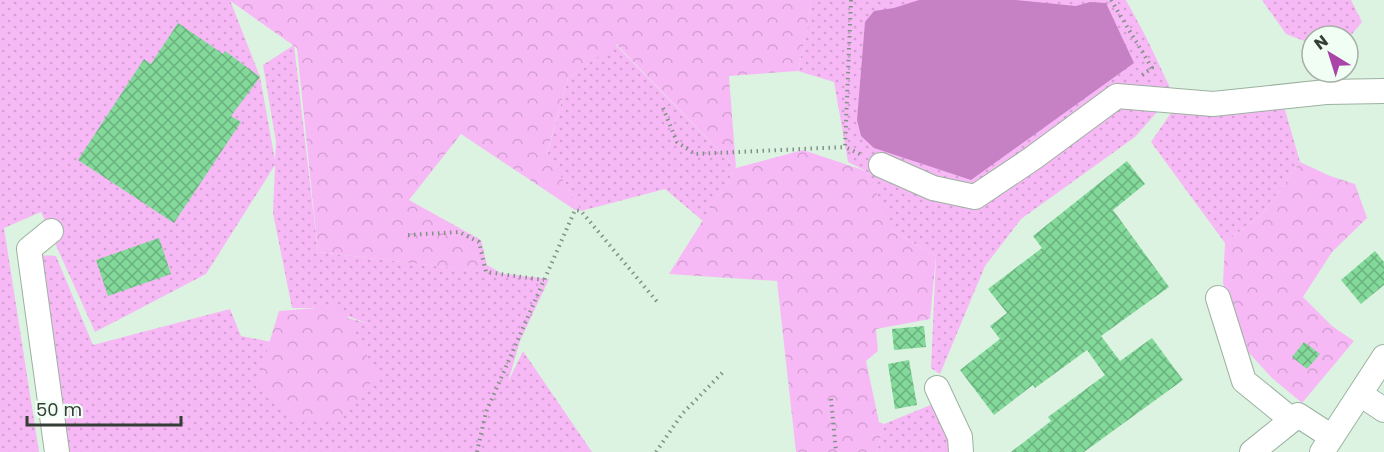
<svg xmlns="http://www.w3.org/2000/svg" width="1384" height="452" viewBox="0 0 1384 452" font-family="Poppins,sans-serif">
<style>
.grass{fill:url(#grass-dots)}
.forest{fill:url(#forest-crowns)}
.water{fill:#c681c5}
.building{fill:url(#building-cross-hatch)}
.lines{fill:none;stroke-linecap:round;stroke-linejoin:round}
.minor-casing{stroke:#9cb2a0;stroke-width:26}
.path{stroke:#819185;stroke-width:4;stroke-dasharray:1.5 4.5;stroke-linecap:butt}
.minor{stroke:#fff;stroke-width:24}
</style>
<defs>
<pattern id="grass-dots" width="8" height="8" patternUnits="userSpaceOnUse" patternTransform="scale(1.5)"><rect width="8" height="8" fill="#f7b9f5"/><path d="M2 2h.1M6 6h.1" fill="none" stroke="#d4a0d3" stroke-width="1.8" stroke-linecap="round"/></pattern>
<pattern id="forest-crowns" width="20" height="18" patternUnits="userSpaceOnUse" patternTransform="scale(1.5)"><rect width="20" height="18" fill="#f7b9f5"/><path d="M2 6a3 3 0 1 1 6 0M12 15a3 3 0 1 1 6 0" fill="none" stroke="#d4a0d3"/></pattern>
<pattern id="building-cross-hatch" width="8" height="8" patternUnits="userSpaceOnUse" patternTransform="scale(1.5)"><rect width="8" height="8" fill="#82d99a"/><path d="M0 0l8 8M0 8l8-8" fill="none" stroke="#6bb17e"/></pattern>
</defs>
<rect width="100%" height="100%" fill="#dcf3e1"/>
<path class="grass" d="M0 0H230L260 77 275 160 276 142 263 65 294 45 318 252 549 279 520 341 508 382 523 351 592 452H69L39 255 56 256 93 345 230 309 241 336 272 342 375 373 348 318 370 324 323 308H292L273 213 275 165 206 274 95 332 41 212 4 228 39 452H0Z
M811 0H1126L1146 37 1173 94 1135 137 1021 219 985 266 940 374 931 368 936 256 893 231 866 171 848 162 834 82 798 71 808 24Z
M1262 0H1351L1362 22 1348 39V36H1312V44L1286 34Z
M615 44 736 168 703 221 665 189 581 211 547 154 568 78Z
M1281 96 1300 162 1263 213 1225 243 1151 142 1173 110Z
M938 402 956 452H877L884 424Z"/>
<path class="forest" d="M229 0H811L808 24 798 71 729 76 736 168 803 150 866 171 890 221 893 231 936 256 930 319 876 329 878 351 866 361 879 422 884 424 877 452H796L777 281 669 274 736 168 616 44 568 78 547 153 581 211 575 210 461 134 409 200 481 240 487 265 503 274 318 252 297 48Z
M1300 162 1330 176 1355 184 1367 218 1332 252 1303 297 1332 326 1354 341 1302 403 1272 378 1239 342 1223 283 1225 243 1263 213Z
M342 306 377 375 342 418 295 423 256 386 279 311Z"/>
<path class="water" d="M919 0H1016L1076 6 1090 2 1106 3 1134 63 971 180 874 148 861 136 857 120 865 22 874 11 894 8Z"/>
<path class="building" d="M178 23 223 54 225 51 260 77 231 116 241 122 174 223 78 160 144 59 151 64Z
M1127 161 1145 184 1113 210 1169 287 1101 336 1120 361 1152 338 1183 380 1084 452H1011L1051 421 1048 417 1105 375 1087 350 1035 388 1033 385 994 415 960 370 1000 339 990 326 1007 313 988 289 1042 248 1033 236Z
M159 238 171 274 108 296 96 260Z
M1375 251 1384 262V285L1361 304 1341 280Z
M924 326 926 347 894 350 892 329Z
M1304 342 1320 354 1307 369 1292 357Z
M909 360 917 405 895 409 888 364Z"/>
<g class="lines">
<defs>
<path id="minor" d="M881 165 933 188 975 197 1033 158 1117 96 1213 104 1326 92 1384 91
M51 231 29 249 57 452
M1218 298 1244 381 1292 420
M937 388 960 437 961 452
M1360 394 1384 410
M1252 452 1298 415 1332 437
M1322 452 1384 357"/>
</defs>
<use href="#minor" class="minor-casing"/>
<path class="path" d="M851 0 845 147 862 155
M1111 0 1152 68 1141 76
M663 108 677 142 695 154 845 147
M408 235 459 232 479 242 486 272 544 280
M831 399 836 452
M477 452 486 412 575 210 581 211 659 304
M656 452 682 414 725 370"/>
<use href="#minor" class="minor"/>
</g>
<g transform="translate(1330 54) rotate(322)"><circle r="28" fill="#f0fef3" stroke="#a5b1a7" stroke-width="1.5"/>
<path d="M0-4.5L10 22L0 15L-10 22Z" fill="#a944a9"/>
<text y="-9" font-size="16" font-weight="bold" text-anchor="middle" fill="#343d36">N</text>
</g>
<path d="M27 416v9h154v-9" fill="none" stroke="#343d36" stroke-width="3"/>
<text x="36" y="416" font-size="18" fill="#343d36" stroke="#f0fef3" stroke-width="4.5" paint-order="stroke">50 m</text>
</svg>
